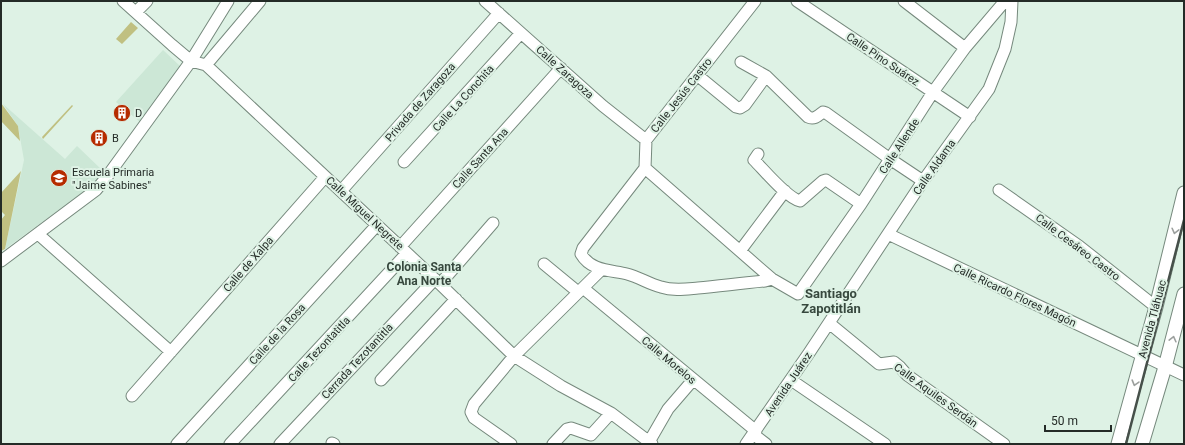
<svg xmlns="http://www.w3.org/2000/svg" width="1185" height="445" viewBox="0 0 1185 445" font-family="Roboto,sans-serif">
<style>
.built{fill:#cce7d6}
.green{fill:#c0c081}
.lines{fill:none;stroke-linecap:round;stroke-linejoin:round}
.minor-casing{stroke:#76897d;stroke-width:13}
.major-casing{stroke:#76897d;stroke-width:15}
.minor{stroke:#fff;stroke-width:11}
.major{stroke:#fff;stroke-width:13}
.rail{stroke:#46504a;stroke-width:2.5}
.oneway{stroke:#9ca09e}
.labels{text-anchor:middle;stroke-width:4;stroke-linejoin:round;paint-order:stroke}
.street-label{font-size:11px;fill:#242b27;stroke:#def2e5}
.poi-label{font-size:11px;fill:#242b27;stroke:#def2e5;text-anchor:start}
.neighbourhood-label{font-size:12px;font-weight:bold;fill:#37483e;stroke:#def2e5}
.quarter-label{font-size:13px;font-weight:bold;fill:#37483e;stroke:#def2e5}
</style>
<rect width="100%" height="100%" fill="#def2e5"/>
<path class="built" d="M163 50 181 67 140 122 116 102Z
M3 104 65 159 77 146 103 171 93 185 5 249 24 160 18 126Z"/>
<path class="green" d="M131 22 138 28 122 44 116 39Z
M1 103 18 126 20 141 1 121Z
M72 105 73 106 43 139 42 137Z
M21 171 5 249 1 251V220L5 215 1 211V193Z"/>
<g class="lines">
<defs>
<path id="minor" d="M123 1 172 45 191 61 206 65 440 284 514 356 561 386 611 413 652 444
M485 1 603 106 646 140
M755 1 646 140 645 168 583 248 581 254C591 271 610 270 627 274 639 277 649 284 661 287 673 291 686 289 698 288 720 286 742 283 765 281L772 279
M797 1 970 117
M904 1 965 48
M136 12 147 1
M741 62 766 76
M206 65 260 1
M697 75 736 107 740 108 745 105 766 76 808 117C814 120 818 116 823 112L826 113 890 159 923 181
M758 154 754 160C764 170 787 198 800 201L823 181 826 180 861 204
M404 162 521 33
M645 168 772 279 798 294 861 204 933 92 965 48 1005 1
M999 190 1079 246 1156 307
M341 191 499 13
M38 234 171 352
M888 234 1184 375
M400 247 561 68
M740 251 785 191
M1 261 96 190 106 178 191 61 228 1
M544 264 578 292
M440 284 493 223
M583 288 756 431
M829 323 879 364 894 362 900 367 907 375 1004 444
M381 380 456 299
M791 380 885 444
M132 396 325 177
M753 434 766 444
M649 442 668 409 693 380
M332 443 334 444
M177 444 377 225
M230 444 407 253
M280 444 435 279
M511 444 474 418 471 412 474 404 514 356 601 270
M553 444 567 429 571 428 591 435 611 413
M746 444 809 353 923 181 989 89 1005 49 1011 22 1012 1"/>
<path id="major" d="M1118 444 1156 307 1184 193
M1142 444 1165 367 1184 294"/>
</defs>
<use href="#minor" class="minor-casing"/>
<use href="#major" class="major-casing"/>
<use href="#minor" class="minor"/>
<use href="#major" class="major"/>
<path class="rail" d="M1126 444 1184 220"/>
</g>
<defs><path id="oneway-chevron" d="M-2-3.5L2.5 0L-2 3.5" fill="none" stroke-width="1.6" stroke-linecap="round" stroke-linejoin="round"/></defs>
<g class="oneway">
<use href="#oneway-chevron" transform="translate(1175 231) rotate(104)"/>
<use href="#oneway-chevron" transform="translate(1173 339) rotate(-76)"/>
<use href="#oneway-chevron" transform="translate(1135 383) rotate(106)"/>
</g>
<defs>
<symbol id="building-disc" viewBox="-11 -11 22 22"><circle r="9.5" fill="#b62c00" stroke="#def2e5"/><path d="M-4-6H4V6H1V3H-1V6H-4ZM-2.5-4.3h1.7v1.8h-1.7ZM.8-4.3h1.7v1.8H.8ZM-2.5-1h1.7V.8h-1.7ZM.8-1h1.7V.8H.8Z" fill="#fff"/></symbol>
<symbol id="school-disc" viewBox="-11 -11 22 22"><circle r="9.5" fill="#b62c00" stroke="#def2e5"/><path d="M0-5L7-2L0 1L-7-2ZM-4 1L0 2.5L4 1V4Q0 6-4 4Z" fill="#fff"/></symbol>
</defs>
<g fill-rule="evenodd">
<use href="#building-disc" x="112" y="103" width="20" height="20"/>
<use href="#building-disc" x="89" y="128" width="20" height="20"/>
<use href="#school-disc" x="49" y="168" width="20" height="20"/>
</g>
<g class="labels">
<g class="street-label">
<text transform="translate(883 59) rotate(34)" y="4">Calle Pino Suárez</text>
<text transform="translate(565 72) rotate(42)" y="4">Calle Zaragoza</text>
<text transform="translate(681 95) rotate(-52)" y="4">Calle Jesús Castro</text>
<text transform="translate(463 98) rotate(-48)" y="4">Calle La Conchita</text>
<text transform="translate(420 102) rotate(-49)" y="4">Privada de Zaragoza</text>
<text transform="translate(899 146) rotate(-57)" y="4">Calle Allende</text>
<text transform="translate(480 158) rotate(-48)" y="4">Calle Santa Ana</text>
<text transform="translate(934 167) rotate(-55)" y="4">Calle Aldama</text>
<text transform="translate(365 213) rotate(43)" y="4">Calle Miguel Negrete</text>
<text transform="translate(1078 247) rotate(37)" y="4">Calle Cesáreo Castro</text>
<text transform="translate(248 264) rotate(-49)" y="4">Calle de Xalpa</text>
<text transform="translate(1015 295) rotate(25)" y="4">Calle Ricardo Flores Magón</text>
<text transform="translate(1152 319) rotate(-75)" y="4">Avenida Tláhuac</text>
<text transform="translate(277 334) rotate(-48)" y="4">Calle de la Rosa</text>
<text transform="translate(319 349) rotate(-47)" y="4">Calle Tezontatitla</text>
<text transform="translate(669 360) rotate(40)" y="4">Calle Morelos</text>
<text transform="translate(357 361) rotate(-47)" y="4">Cerrada Tezotantitla</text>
<text transform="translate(788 384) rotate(-56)" y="4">Avenida Juárez</text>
<text transform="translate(936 395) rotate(36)" y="4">Calle Aquiles Serdán</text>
</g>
<g class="poi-label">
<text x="135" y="117">D</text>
<text x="112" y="142">B</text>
<text x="72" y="176">Escuela Primaria<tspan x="72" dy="13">"Jaime Sabines"</tspan></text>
</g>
<g class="neighbourhood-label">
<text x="424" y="271">Colonia Santa<tspan x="424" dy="14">Ana Norte</tspan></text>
</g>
<g class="quarter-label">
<text x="831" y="298">Santiago<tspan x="831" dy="15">Zapotitlán</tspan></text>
</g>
</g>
<rect width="1185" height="445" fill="none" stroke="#242b27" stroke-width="4"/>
<path d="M1045 425v6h66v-6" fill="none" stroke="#242b27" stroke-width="2"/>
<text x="1051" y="425" font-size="12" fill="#242b27" stroke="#def2e5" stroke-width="3" paint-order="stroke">50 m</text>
</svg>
